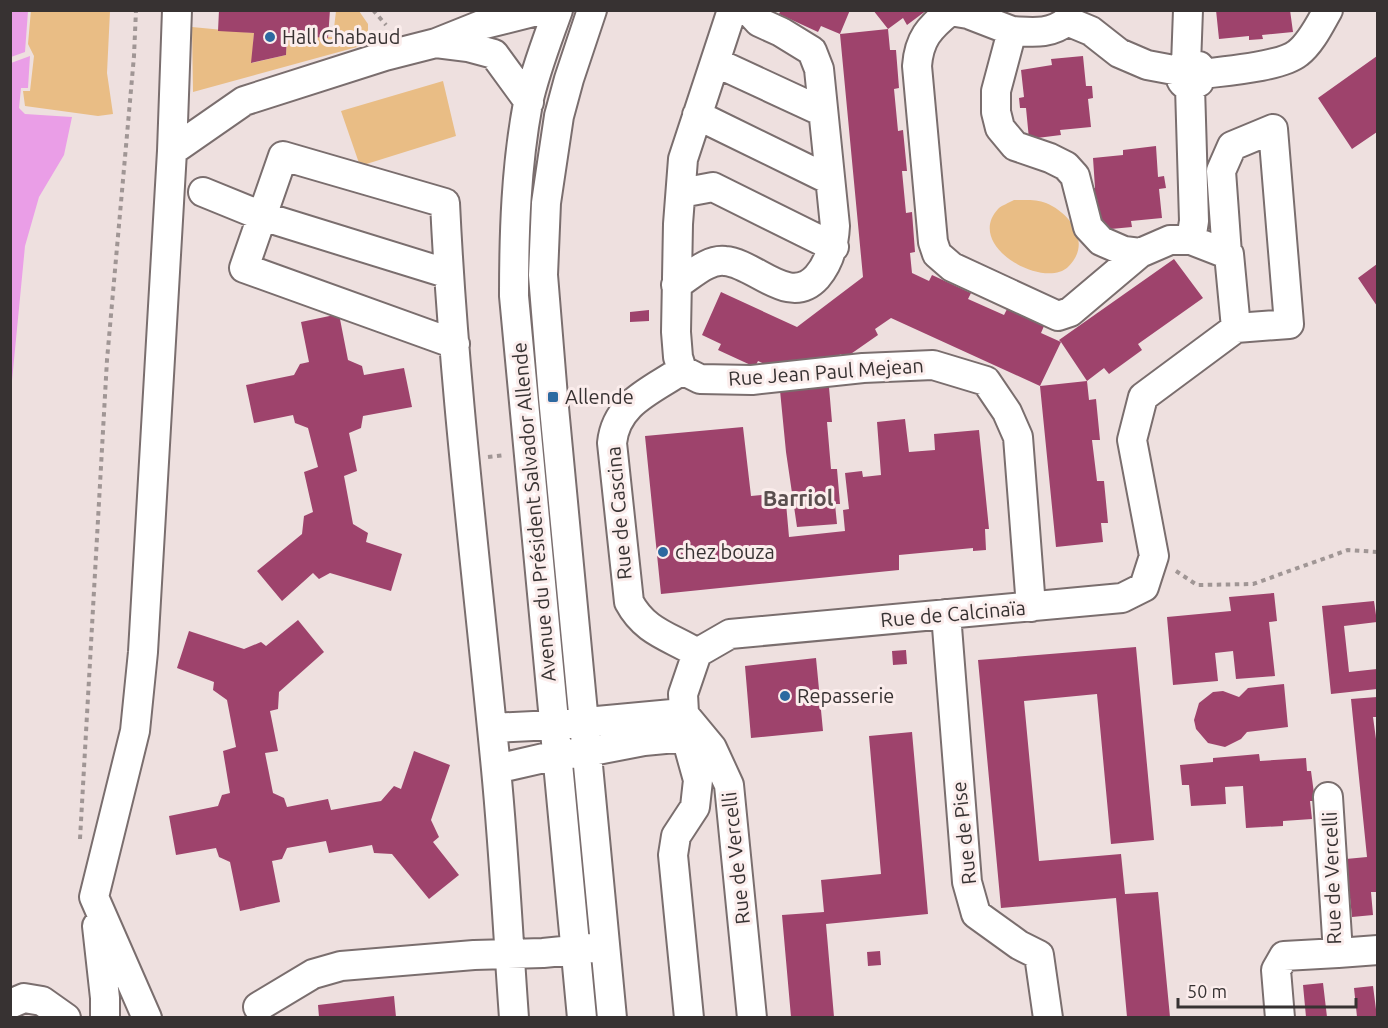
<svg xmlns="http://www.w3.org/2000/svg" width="1388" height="1028" viewBox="0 0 1388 1028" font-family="Ubuntu,sans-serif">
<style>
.green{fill:#e9bd85}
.water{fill:#ea9ee7}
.building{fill:#9e436c}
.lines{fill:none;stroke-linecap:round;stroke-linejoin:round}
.minor-casing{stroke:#7a6e6e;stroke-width:32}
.path{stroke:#a09695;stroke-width:4;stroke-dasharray:4.5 4.5;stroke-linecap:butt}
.minor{stroke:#fff;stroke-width:28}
.poi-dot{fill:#2d69a0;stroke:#fbedec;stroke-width:2}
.labels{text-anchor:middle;stroke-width:6;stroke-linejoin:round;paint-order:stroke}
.poi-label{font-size:20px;fill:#373232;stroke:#fbedec;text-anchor:start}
.street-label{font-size:20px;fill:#373232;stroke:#fbedec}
.quarter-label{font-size:22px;font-weight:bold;fill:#5a4e4e;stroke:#fbedec}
</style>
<rect width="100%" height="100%" fill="#eee0df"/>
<path class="green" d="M31 10 110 11 107 73 113 114 98 116 25 106 23 91H30L34 56 28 44Z
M336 11H359L368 24V44L193 92 192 27 254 33 252 63 286 55 287 35 333 37Z
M443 81 456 136 360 166 341 111Z
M1014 200C1024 200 1037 199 1046 203 1072 214 1092 244 1068 267 1044 290 964 246 998 209 1002 205 1009 203 1014 200Z"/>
<path class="water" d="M10 11H28L25 52 11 57Z
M30 56 28 88H21L19 108 25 114 72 117 64 155 39 197 25 246 11 391V63Z"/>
<path class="building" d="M219 10H330L328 38 287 35 286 55 251 63 254 33 218 31Z
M781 10H850L840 34 821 26 818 32 779 14Z
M873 10H927L907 25 903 18 888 29Z
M1216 10H1290L1293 32 1262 35 1263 39 1249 40V36L1219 39Z
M888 29 890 50H896L899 88 894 89 898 131 903 130 907 171H902L906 213 912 212 915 252 910 253 912 273 929 281 932 275 971 293 968 299 1004 315 1007 309 1044 326 1041 333 1061 342 1059 340 1174 259 1203 298 1138 344 1142 350 1109 374 1104 368 1087 381 1061 342 1040 386 891 318 875 329 878 335 845 358 841 354 821 366 824 387H829L832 422H827L831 469H837L840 504H835L837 524 797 527 786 452 778 370 758 361 755 367 718 350 721 344 702 335 721 292 797 327 863 277 840 34Z
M1083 56 1086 86H1092L1093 98 1088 99 1091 127 1060 130 1061 135 1029 139 1026 108H1020L1019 98 1024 97 1021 70 1052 65 1051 59Z
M1377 56V132L1352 149 1318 98Z
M1156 146 1158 177 1164 176 1166 188 1159 189 1162 218 1131 221 1132 227 1100 230 1097 199 1092 200 1090 188H1095L1093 158 1123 155V150Z
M1377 264V306L1358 278Z
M649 310V321L630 322V312Z
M339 314 348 360 362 366 364 375 404 368 412 407 363 416 361 428 349 433 357 471 344 476 353 524 368 533 366 542 402 554 391 591 330 573 319 579 313 573 282 601 257 571 302 534 304 516 313 512 304 472 318 467 308 428 295 423 293 415 254 423 246 385 294 375 300 364 309 362 301 322Z
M1087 381 1089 400 1096 399 1100 440H1092L1097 481H1104L1108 523H1101L1103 542 1056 547 1040 386Z
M905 419 909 452 935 450 934 434 979 430 989 529H985L986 550 973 551V548L899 555V570L661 594 645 436 743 427 751 496 774 494 775 504 786 503 789 537 845 531 843 510 849 509 845 473 862 471 863 477 881 475 877 422Z
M1274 593 1277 621 1269 622 1275 676 1236 679 1233 651 1215 653 1218 681 1173 685 1167 617 1231 611 1229 597Z
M1374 601 1377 622 1344 626 1349 672 1377 669V689L1331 694 1322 606Z
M298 620 324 652 279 692 278 709 270 711 278 751 265 753 273 793 284 798 287 807 328 799 331 810 381 801 394 786 401 789 414 751 450 765 431 820 439 837 433 842 459 875 429 899 392 854 374 853 372 845 329 853 326 841 287 848 282 859 272 861 280 902 240 911 230 862 219 857 216 848 176 855 169 816 218 806 222 795 230 793 223 751 236 747 227 700 213 690 214 682 177 668 189 631 244 649 261 642 266 646Z
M1136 647 1154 840 1111 844 1097 694 1024 701 1039 861 1121 854 1125 894 1158 892 1170 1017H1127L1116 898 1001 908 978 660Z
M906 650 907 664 893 665 892 651Z
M816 658 823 731 751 738 745 666Z
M1284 684 1288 727 1247 732 1241 739 1225 747 1208 743 1196 729 1194 720 1199 703 1213 692 1223 691 1239 697 1248 688Z
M1377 697V717H1373L1376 739H1377V892H1371L1373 915 1352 917 1346 859 1367 857 1351 699Z
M912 732 928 914 826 924 834 1017H791L782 915 824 912 821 880 881 874 869 736Z
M1259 754 1260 761 1306 758 1307 771H1311L1315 801H1310L1312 819 1283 821V826L1246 828 1243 786 1225 787 1226 804 1191 806 1189 785H1182L1180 765 1213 762V758Z
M880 951 881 965 868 966 867 952Z
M1323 983 1327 1017H1306L1303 985Z
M1373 986 1377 1017H1357L1354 988Z
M394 996 396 1017H319L318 1005Z"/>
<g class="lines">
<defs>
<path id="minor" d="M558 10C547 41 535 71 528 103 516 167 514 232 514 296L582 1018
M592 10 569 79 559 116 546 203 543 275 553 397 612 1018
M1012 31C1032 32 1050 35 1067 21L1091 31 1119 53 1147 65 1179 71
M715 62 823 112
M1186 65 1188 10
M1202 74C1225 71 1281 67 1298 53 1311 43 1320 24 1328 10
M1190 87C1182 84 1180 80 1179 71 1186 65 1190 63 1199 66L1202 74 1199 82 1190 87 1194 221 1191 240
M529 102 494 54 468 47 436 43 481 25 541 10
M697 115 830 180
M172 151 244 101 385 56 436 43
M203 192 262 216 449 274
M681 193 713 187 834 247
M1140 253 1070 312 1058 316 952 267 937 254 933 242 917 66C919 39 929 28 950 11L968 14 1012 31 996 91V112L1000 128 1015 146 1050 158 1066 166 1075 176 1088 227 1101 241 1124 251 1140 253 1170 240H1191L1227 254
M676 285C691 276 707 259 725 261 755 263 789 308 817 277 830 262 834 245 835 226L819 69 812 51 781 32 759 22 748 10
M455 344 244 268 283 156 445 203C454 392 478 580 496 769 504 851 508 935 514 1018
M682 370 700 379 752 380 863 368 933 365 986 381 1007 412 1018 437 1031 607
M682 370 678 357 676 332 678 224 683 159 732 10
M682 370C651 391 616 403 612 443L629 602C645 632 669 636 697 653
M946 614 967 882 976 914 1019 945 1039 955 1048 1018
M697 653 730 634 1122 598 1144 587 1154 556 1132 440 1143 397 1236 328 1289 324 1273 129 1232 146 1221 171 1227 254H1229L1236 328
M492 728 554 725 683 713 712 748 729 785 752 1018
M685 732 683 694 697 653
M496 769 557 755 587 752 644 741 686 737 698 780 695 807 676 836 673 855 689 1018
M97 926 105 998V1018
M1338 953 1378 950
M10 1004 24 998 42 1001 66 1018
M258 1007 313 974 341 966 474 955 543 953 593 948
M147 1018 94 897 135 731 143 652 172 151 177 10
M1280 1018 1276 970 1284 956 1338 953 1328 797"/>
</defs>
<use href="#minor" class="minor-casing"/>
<path class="path" d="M373 10 386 25
M488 457 505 455
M1176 571 1197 585 1253 584 1348 550 1378 552
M80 839 107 360 134 56 136 10"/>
<use href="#minor" class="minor"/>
</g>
<g class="poi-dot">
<circle cx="270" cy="37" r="6"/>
<rect x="547" y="391" width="12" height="12" rx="3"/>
<circle cx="663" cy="552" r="6"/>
<circle cx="785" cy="696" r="6"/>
</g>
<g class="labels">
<g class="poi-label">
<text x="282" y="44">Hall Chabaud</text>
<text x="565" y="404">Allende</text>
<text x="675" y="559">chez bouza</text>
<text x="797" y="703">Repasserie</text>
</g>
<g class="street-label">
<text transform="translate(826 372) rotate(-4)" y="7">Rue Jean Paul Mejean</text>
<text transform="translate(534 512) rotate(-95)" y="7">Avenue du Président Salvador Allende</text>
<text transform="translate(619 513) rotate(-95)" y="7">Rue de Cascina</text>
<text transform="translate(953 614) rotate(-5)" y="7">Rue de Calcinaïa</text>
<text transform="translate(964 833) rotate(-96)" y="7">Rue de Pise</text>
<text transform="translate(736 858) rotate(-96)" y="7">Rue de Vercelli</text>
<text transform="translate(1332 878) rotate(-92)" y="7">Rue de Vercelli</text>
</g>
<g class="quarter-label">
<text x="798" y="506">Barriol</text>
</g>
</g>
<rect width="1388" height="1028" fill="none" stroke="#373232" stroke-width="24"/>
<path d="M1178 998v9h178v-9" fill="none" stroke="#373232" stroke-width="3"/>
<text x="1187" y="998" font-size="18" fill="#373232" stroke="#fbedec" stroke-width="4.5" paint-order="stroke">50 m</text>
</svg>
